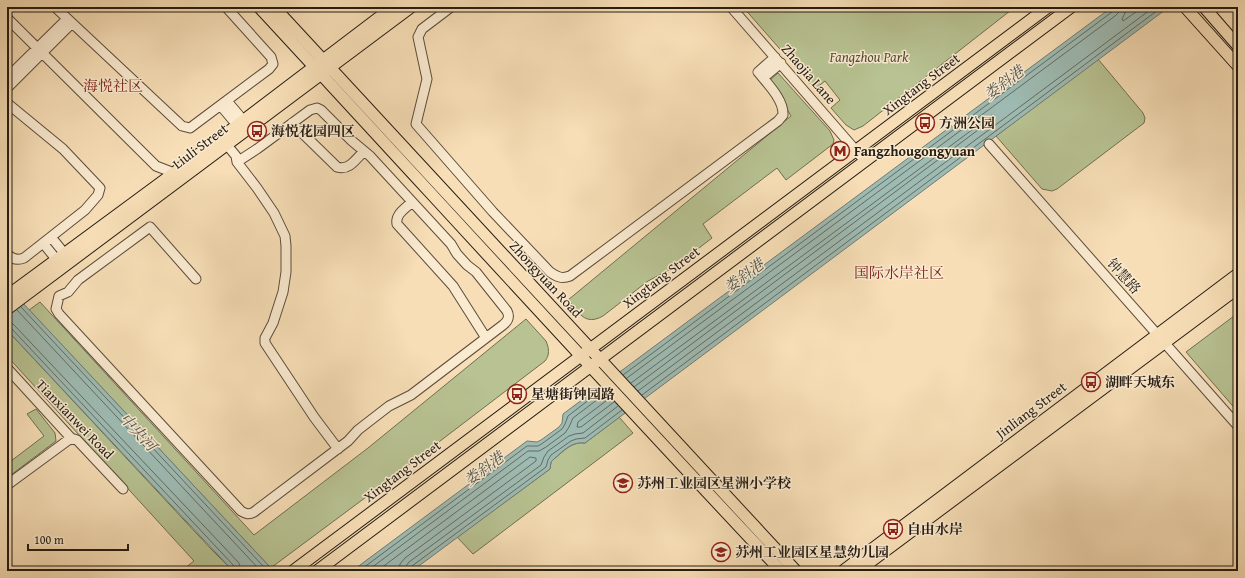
<svg xmlns="http://www.w3.org/2000/svg" width="1245" height="578" viewBox="0 0 1245 578" font-family="'Gentium Book Plus','Noto Serif SC',serif">
<style>
.green{fill:#b8c292;stroke:#6e6f52}
.water{fill:#9ebbb3;stroke:#6e7b73}
.lines{fill:none;stroke-linecap:round;stroke-linejoin:round}
.shore{stroke:#626c63;stroke-width:1}
.minor-casing{stroke:#5a4c3c;stroke-width:11}
.major-casing{stroke:#251c13;stroke-width:13}
.minor{stroke:#faead0;stroke-width:9}
.major{stroke:#f7deb6;stroke-width:11}
.labels{text-anchor:middle;stroke-width:3;stroke-linejoin:round;paint-order:stroke}
.park-label{font-size:14px;font-style:italic;fill:#514e39;stroke:#faead0}
.street-label{font-size:14px;fill:#251c13;stroke:#faead0}
.poi-label{font-size:14px;font-weight:bold;fill:#251c13;stroke:#faead0;text-anchor:start}
.water-label{font-size:15px;font-style:italic;fill:#4f544b;stroke:#faead0}
.neighbourhood-label{font-size:15px;fill:#7a1f14;stroke:#faead0}
</style>
<rect width="100%" height="100%" fill="#f7deb6"/>
<filter id="stains"><feTurbulence type="fractalNoise" baseFrequency=".005" numOctaves="4"/><feColorMatrix values="0 0 0 0 .2 0 0 0 0 .09 0 0 0 0 .02 0 0 0 .5 -.17"/></filter>
<radialGradient id="worn" r=".72"><stop offset=".6" stop-color="#630" stop-opacity="0"/><stop offset="1" stop-color="#630" stop-opacity=".3"/></radialGradient>
<path class="green" d="M743 7H1015L863 126 854 130 846 125 831 108 840 100 825 81 815 89Z
M1098 59 1143 113 1145 118 1144 123 1057 189 1052 191 1042 189 996 136Z
M778 73 830 131 834 140 833 144 786 180 777 168 703 224 712 238 673 268 648 281 603 316C585 326 579 313 568 300L791 116 770 80Z
M40 302 254 535 368 448 526 319 546 341C549 348 550 355 545 361L389 480 268 570V565L29 310Z
M1238 313V412L1186 352Z
M7 330 211 549 233 571H181L194 561 7 356Z
M36 409 55 433 56 441 7 478V464L44 436 27 414Z
M619 417 633 433 473 554 457 537 550 469 551 462 554 459C564 451 572 441 585 443Z"/>
<path class="water" d="M1112 7H1169L585 443C572 441 563 451 554 459L551 462 550 469 412 571H352L527 441 537 442 541 440 559 427 562 423 563 414Z
M7 286 268 565 269 571H233L7 330Z"/>
<g class="lines">
<path class="shore" d="M1125 7V13L1122 19 1123 21 1143 7
M21 307 263 566 264 571
M17 310 258 568 259 571
M7 323H12L15 326 239 563 241 571
M7 328 12 329 235 567 236 571
M623 375 1112 12 1114 7
M627 378 1115 16 1119 12V7
M631 383 992 115 995 116 994 118 634 387
M638 391 1154 7
M642 395 1162 7
M610 398 578 422 577 427H581L614 402
M359 571 527 446H538L543 443 562 429 565 424 568 416 603 389
M367 571 528 451H539L546 447 565 433 569 427 573 418 606 393
M377 571 530 457 536 458V461L405 558 400 564 399 571
M405 571 406 566 409 562 541 465 544 457 548 451 569 436 575 434 583 433 618 406
M410 571 412 566 546 467 548 460 551 455 571 441 576 439 585 438 622 410"/>
<defs>
<path id="minor" d="M55 7 182 126 190 128 269 69 273 64 271 57 226 7
M451 7 422 29 418 37 427 79 416 124 493 212 550 272C557 277 562 279 570 276L778 121 783 115C784 100 767 83 758 72L775 57
M731 7 865 161
M7 18 156 166 174 173 178 177
M7 78 67 19
M763 78 781 63
M7 88 72 23
M227 101 243 120
M7 103 63 149 100 188 98 195 85 210 24 258C17 261 12 259 7 254
M221 106 237 125
M292 123 337 167C349 171 356 159 364 151
M989 144 1238 426
M227 145 236 156 237 162 257 188 274 213 285 236 286 246V272L283 292 273 323 265 338V343L314 417 338 449
M412 202C406 208 395 214 397 224L453 286 486 338
M51 237 64 253
M43 243 56 259
M196 279 150 227 78 280 68 292 59 296 56 309 59 314 241 511C246 514 249 515 254 512L348 441 358 430 389 406 411 395 503 325C508 321 510 317 507 311L476 272 467 265 457 254 451 244 370 156 352 141 321 110 317 108 310 110 257 149 237 162
M7 368 71 438 77 440 123 489
M7 485 71 438"/>
<path id="major" d="M259 7C433 195 605 384 781 571
M274 7 796 571
M1185 7 1238 66
M1204 7 1238 46
M7 296 174 173 393 7
M7 309 411 7
M293 571 1048 7
M317 571 1071 7
M843 571 1238 274
M858 571 1238 288"/>
</defs>
<use href="#minor" class="minor-casing"/>
<use href="#major" class="major-casing"/>
<use href="#minor" class="minor"/>
<use href="#major" class="major"/>
</g>
<defs>
<symbol id="bus-ring" viewBox="-11 -11 22 22"><circle r="9.5" fill="#faead0" stroke="#8f2418" stroke-width="1.5"/><path d="M-5-6H5V4H4V6H2V4H-2V6H-4V4H-5ZM-3.5-4V0h7V-4ZM-3.5 1.2v1.5H-2V1.2ZM2 1.2v1.5H3.5V1.2Z" fill="#8f2418"/></symbol>
<symbol id="metro-ring" viewBox="-11 -11 22 22"><circle r="9.5" fill="#faead0" stroke="#8f2418" stroke-width="1.5"/><path d="M-5.5 5V-5H-3L0 0L3-5H5.5V5H3V-.5L0 4L-3-.5V5Z" fill="#8f2418"/></symbol>
<symbol id="school-ring" viewBox="-11 -11 22 22"><circle r="9.5" fill="#faead0" stroke="#8f2418" stroke-width="1.5"/><path d="M0-5L7-2L0 1L-7-2ZM-4 1L0 2.5L4 1V4Q0 6-4 4Z" fill="#8f2418"/></symbol>
</defs>
<g fill-rule="evenodd">
<use href="#bus-ring" x="914" y="112" width="22" height="22"/>
<use href="#bus-ring" x="246" y="120" width="22" height="22"/>
<use href="#metro-ring" x="829" y="140" width="22" height="22"/>
<use href="#bus-ring" x="1080" y="371" width="22" height="22"/>
<use href="#bus-ring" x="506" y="383" width="22" height="22"/>
<use href="#school-ring" x="612" y="472" width="22" height="22"/>
<use href="#bus-ring" x="882" y="518" width="22" height="22"/>
<use href="#school-ring" x="710" y="541" width="22" height="22"/>
</g>
<g class="labels">
<g class="park-label">
<text x="869" y="62">Fangzhou Park</text>
</g>
<g class="street-label">
<text transform="translate(809 74) rotate(49)" y="5">Zhaojia Lane</text>
<text transform="translate(921 84) rotate(-37)" y="5">Xingtang Street</text>
<text transform="translate(200 146) rotate(-37)" y="5">Liuli Street</text>
<text transform="translate(1124 276) rotate(48)" y="5">钟慧路</text>
<text transform="translate(661 277) rotate(-37)" y="5">Xingtang Street</text>
<text transform="translate(546 279) rotate(47)" y="5">Zhongyuan Road</text>
<text transform="translate(1031 410) rotate(-37)" y="5">Jinliang Street</text>
<text transform="translate(75 419) rotate(46)" y="5">Tianxianwei Road</text>
<text transform="translate(402 471) rotate(-37)" y="5">Xingtang Street</text>
</g>
<g class="poi-label">
<text x="939" y="128">方洲公园</text>
<text x="271" y="136">海悦花园四区</text>
<text x="854" y="156">Fangzhougongyuan</text>
<text x="1105" y="387">湖畔天城东</text>
<text x="531" y="399">星塘街钟园路</text>
<text x="637" y="488">苏州工业园区星洲小学校</text>
<text x="907" y="534">自由水岸</text>
<text x="735" y="557">苏州工业园区星慧幼儿园</text>
</g>
<g class="water-label">
<text transform="translate(1004 83) rotate(-37)" y="5">娄斜港</text>
<text transform="translate(744 276) rotate(-37)" y="5">娄斜港</text>
<text transform="translate(138 432) rotate(47)" y="5">中央河</text>
<text transform="translate(484 469) rotate(-37)" y="5">娄斜港</text>
</g>
<g class="neighbourhood-label">
<text x="113" y="91">海悦社区</text>
<text x="899" y="278">国际水岸社区</text>
</g>
</g>
<rect width="1245" height="578" fill="none" stroke="#f7deb6" stroke-width="24"/>
<rect x="8" y="8" width="1229" height="562" fill="none" stroke="#251c13" stroke-width="2"/>
<rect x="12" y="12" width="1221" height="554" fill="none" stroke="#251c13"/>
<path d="M28 544v6h100v-6" fill="none" stroke="#251c13" stroke-width="2"/>
<text x="34" y="544" font-size="12" fill="#251c13" stroke="#faead0" stroke-width="3" paint-order="stroke">100 m</text>
<rect width="100%" height="100%" filter="url(#stains)"/>
<rect width="100%" height="100%" fill="url(#worn)"/>
</svg>
